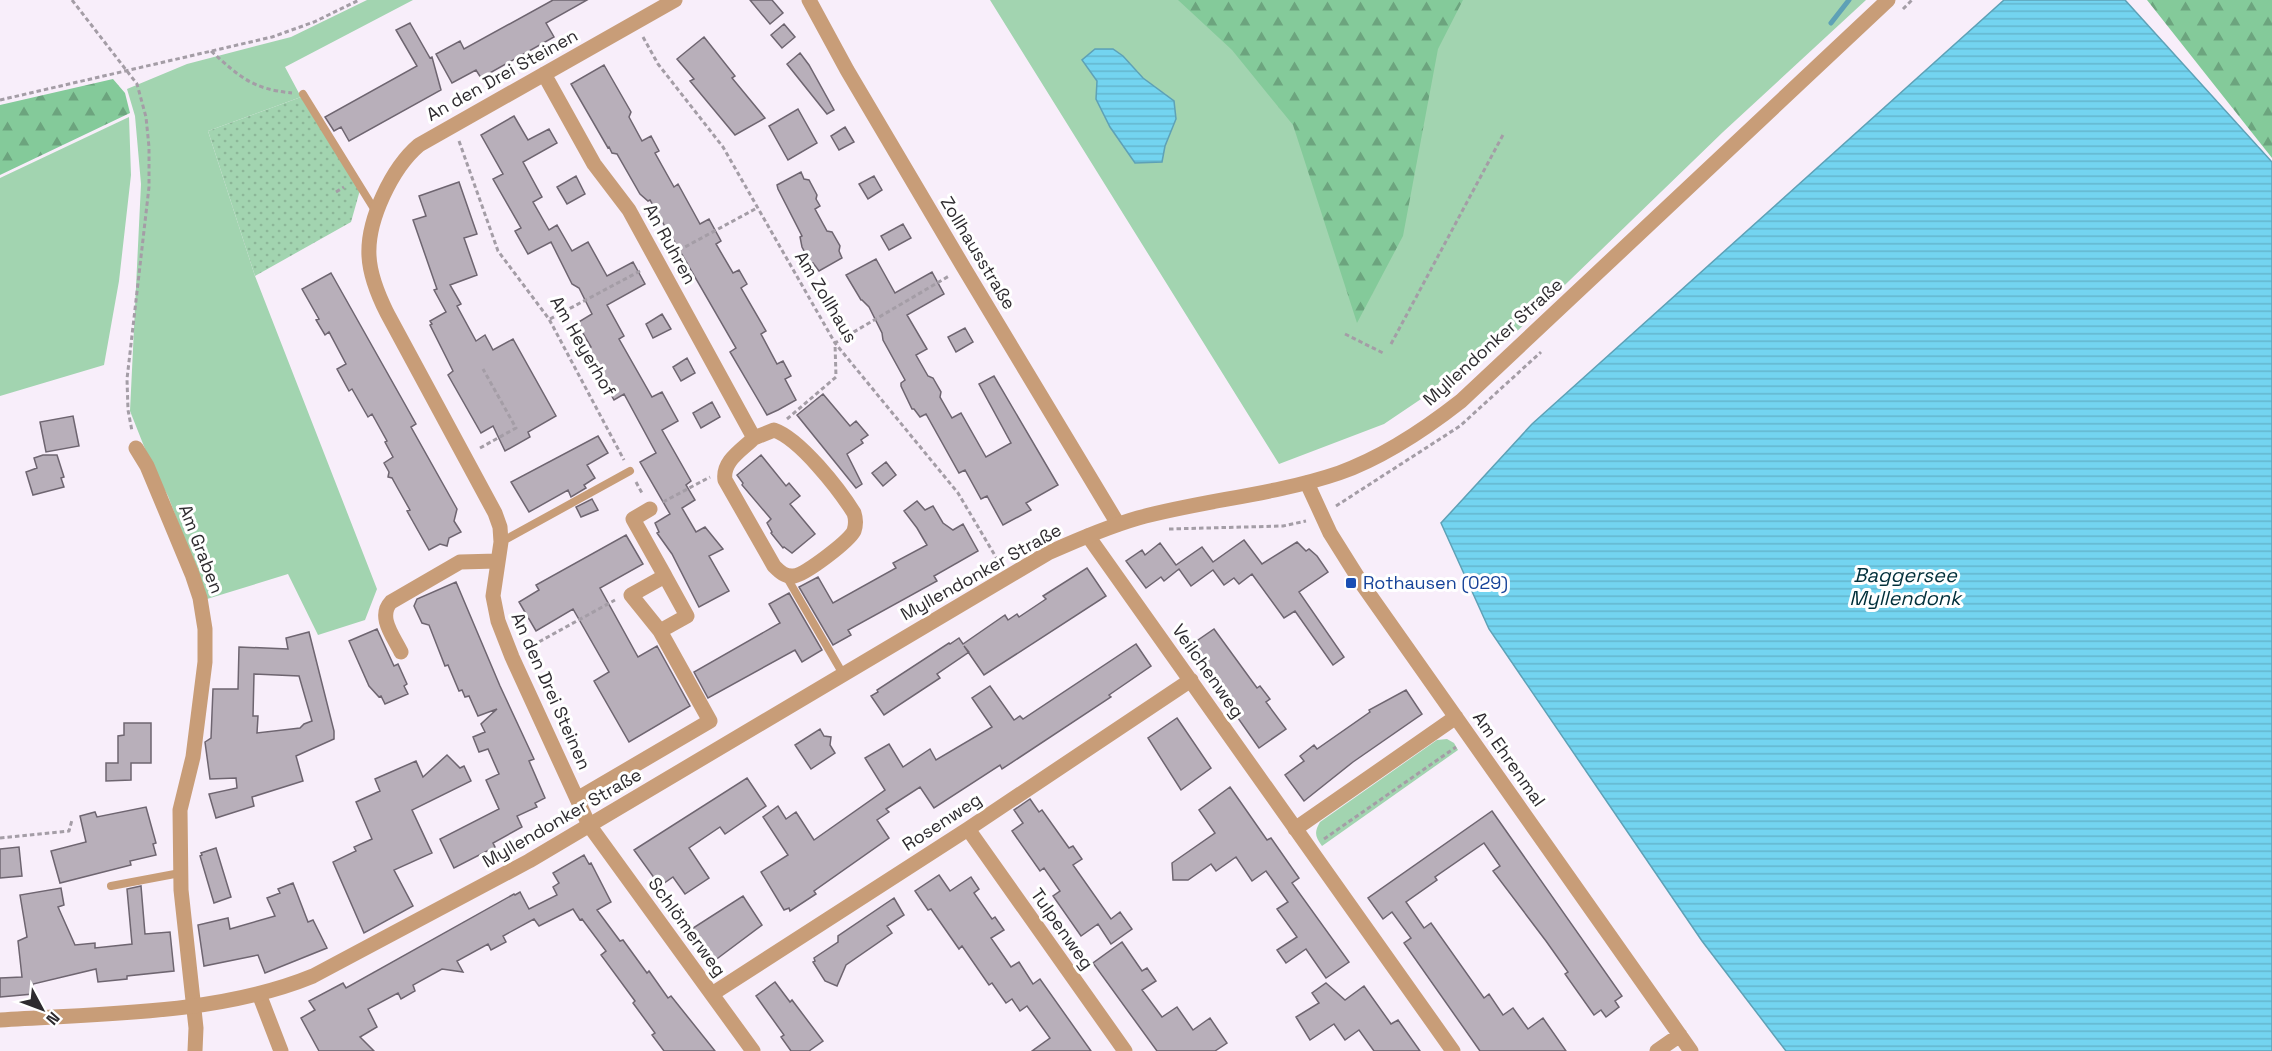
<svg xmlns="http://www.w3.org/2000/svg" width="2272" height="1051" viewBox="0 0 2272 1051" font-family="'Space Grotesk',sans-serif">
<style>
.grass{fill:#a2d4b0}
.forest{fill:url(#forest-firs)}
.park{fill:url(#park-dots)}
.water{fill:url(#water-rules);stroke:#5ea1b6;stroke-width:1.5}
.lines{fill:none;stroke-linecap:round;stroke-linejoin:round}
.stream{stroke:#5ea1b6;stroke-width:5}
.building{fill:#b8afba;stroke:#6e6570;stroke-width:1.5;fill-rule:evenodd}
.path{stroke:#a49da6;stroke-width:3;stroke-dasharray:4.5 3;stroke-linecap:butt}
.service{stroke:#c89d78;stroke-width:8}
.minor{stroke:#c89d78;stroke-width:15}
.tertiary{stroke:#c89d78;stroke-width:15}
.transit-dot{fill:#1a4fb4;stroke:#fff;stroke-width:2}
.labels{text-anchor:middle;stroke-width:6;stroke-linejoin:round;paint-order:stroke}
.street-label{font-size:18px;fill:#2e2b2f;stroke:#fff}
.transit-label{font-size:18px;fill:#164399;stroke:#fff;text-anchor:start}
.water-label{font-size:20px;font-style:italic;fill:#002f3a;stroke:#fff}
</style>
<defs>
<pattern id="forest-firs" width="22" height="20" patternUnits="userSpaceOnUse" patternTransform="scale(1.5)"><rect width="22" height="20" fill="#84ca9a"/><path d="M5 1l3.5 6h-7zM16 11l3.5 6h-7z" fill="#6ca47e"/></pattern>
<pattern id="park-dots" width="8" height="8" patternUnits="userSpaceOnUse" patternTransform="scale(1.5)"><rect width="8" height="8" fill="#a2d4b0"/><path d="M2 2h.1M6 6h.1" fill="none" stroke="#8cb698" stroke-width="1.8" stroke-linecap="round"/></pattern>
<pattern id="water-rules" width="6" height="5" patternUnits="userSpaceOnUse" patternTransform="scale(1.5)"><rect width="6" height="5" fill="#73d4f0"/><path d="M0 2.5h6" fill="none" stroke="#64b6ce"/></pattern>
</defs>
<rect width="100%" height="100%" fill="#f8eefa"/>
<path class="grass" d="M367 0H413L285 67 301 97 208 131 255 276 377 589 365 620 318 635 288 574 207 599 168 496 153 469 130 411 141 184 135 116 127 89 187 64 291 37Z
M990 0H1866L1723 132 1507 341 1384 424 1279 464Z
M129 117 131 175 119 281 104 365 0 396V178Z
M1447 739 1454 743 1458 750 1322 846C1315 837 1314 832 1320 822L1437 740Z"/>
<path class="forest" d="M1178 0H1463L1438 49 1403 236 1357 323 1293 125 1232 50Z
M2147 0H2272V158Z
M113 79 125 93 130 113 0 175V105Z"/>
<path class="park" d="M301 97 360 190 351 222 255 276 208 131Z"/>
<path class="water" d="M2004 0H2125L2272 162V1051H1786L1702 941 1489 629 1441 523 1532 424Z
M1095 49H1113L1123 56 1143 78 1174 101 1176 119 1165 146 1162 162 1135 163 1110 127 1096 99 1097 81 1082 60Z"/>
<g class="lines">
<path class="stream" d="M1831 23 1849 0"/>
</g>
<path class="building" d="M553 0H587L546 23 554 37 481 78 476 70 452 83 436 54 460 41 464 49Z
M750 0H772L783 13 770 24Z
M410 23 430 58 432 57 441 90 349 141 341 127 334 131 325 117 417 66 396 30Z
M784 24 795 37 782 48 771 35Z
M704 37 735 76 732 78 765 118 735 135 690 81 694 79 677 59Z
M800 53 809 65 834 110 827 114 787 64Z
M604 65 631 112 629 117 642 141 651 136 659 151 655 153 674 187 678 184 700 224 709 219 721 241 716 244 733 273 739 270 747 284 741 288 766 331 761 334 777 364 783 361 791 376 785 379 796 400 778 410 767 415 730 352 736 348 673 239H672L650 200 648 201 640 194 617 154 612 153 609 147 608 148 571 84Z
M798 109 817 143 788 160 769 126Z
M514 116 528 140 549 129 557 143 523 162 542 197 533 202 549 230 557 225 572 251 588 242 607 276 633 262 645 284 607 305 624 336 619 339 652 397 662 392 678 421 662 430 691 481 686 485 695 500 682 508 696 532 705 527 723 549 709 556 729 591 699 607 672 554 657 533 659 532 655 523 670 514 640 462 656 453 624 394 614 400 586 350 591 347 577 323 592 314 579 288 572 284 551 242 528 254 515 231 521 228 493 179 503 174 481 135Z
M845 127 854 142 839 150 831 136Z
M801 172 804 179 809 180 817 195 816 199 820 206 815 209 827 231 832 232 840 246 839 251 842 258 819 271 813 263 811 264 802 247 800 237 802 236 778 189 777 185Z
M576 176 585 194 567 204 557 187Z
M874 176 882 190 868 199 859 184Z
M459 182 477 234 464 238 477 275 450 285 461 304 457 306 476 341 485 335 493 350 513 339 556 416 528 432 530 437 505 451 493 426 481 433 448 375 453 371 430 325 432 324 430 321 446 312 434 290 437 289 413 220 426 216 419 196Z
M903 224 911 238 889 250 881 236Z
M876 259 895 293 932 272 944 294 907 315 927 349 916 355 928 376 933 378 941 392 940 397 952 418 961 413 986 457 1011 443 979 384 994 376 1058 485 1026 503 1031 510 1003 525 987 496 981 499 965 470 959 473 926 414 920 417 914 409H912L901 386V383L905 380 883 340 882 333 869 307 862 300H861L846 275Z
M331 273 416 424 411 427 457 509 454 521 461 532 449 538 447 546 440 544 429 550 407 511 410 510 397 487 392 478 388 477 389 472 384 463 393 457 385 442 387 441 372 414 368 417 352 389 349 391 337 369 346 364 329 332 325 335 316 320 319 319 302 289Z
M662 314 671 329 653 338 646 324Z
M965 328 973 342 956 352 948 337Z
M687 358 695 373 681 381 673 367Z
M823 394 850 426 856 421 868 435 861 440 863 443 847 454 862 484 856 488 797 415Z
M712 402 720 417 701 428 693 413Z
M73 416 79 446 46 452 40 422Z
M598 436 608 453 587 465 595 478 584 485 586 488 571 497 568 490 529 512 511 482Z
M43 455H57L64 477 61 478 64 487 33 495 26 472 37 468 34 458Z
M761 455 786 486 789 483 800 496 790 504 815 534 792 553 784 547 783 548 771 533 772 532 767 523 771 519 742 485 743 483 737 475Z
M886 462 896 475 883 486 872 473Z
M592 499 598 510 581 517 576 507Z
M917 501 925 510 933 506 943 523 953 530 963 524 978 551 934 576 937 581 848 630 851 635 833 645 799 587 818 577 833 603 896 568 893 563 927 545 917 528 904 511Z
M626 535 643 564 600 588 638 657 657 646 690 706 629 742 594 681 609 672 573 609 536 631 519 602 539 590 536 585Z
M1244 540 1262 564 1297 542 1306 551 1309 549 1317 556 1328 572 1299 592 1344 657 1333 665 1295 611 1284 618 1252 574 1239 584 1234 578 1224 585 1213 570 1191 586 1179 569 1164 581 1161 577 1146 588 1126 561 1142 550 1145 555 1160 543 1176 565 1202 547 1213 562Z
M1087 568 1106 596 984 675 964 646 969 652 937 674 940 678 884 715 871 696 878 692 877 690 949 643 950 644 959 638 963 644 1005 615 1008 620 1017 614 1019 617 1046 599 1043 596Z
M456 582 500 686 534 759 529 761 545 798 535 803 537 807 517 816 522 827 493 843 495 847 454 868 440 839 499 809 486 780 499 774 488 749 479 752 473 737 485 732 481 724 497 709 478 716 469 696 465 697 462 690 459 691 448 665 445 666 429 625 422 623 414 606 417 599Z
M789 593 822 650 802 662 795 650 708 698 694 672 780 623 769 604Z
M377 629 394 666 398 664 407 684 404 686 408 694 385 704 381 696 379 697 369 686 349 641Z
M1214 629 1257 688 1260 686 1270 699 1266 702 1286 729 1259 748 1188 647Z
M309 632 334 731V739L296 756 303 781 252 797 254 806 216 818 209 794 237 788 236 778 210 779 205 742 211 738 213 689H238L239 647 288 649 286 638ZM254 674 299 676 312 721 304 724 300 728 257 733 258 716H253Z
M1136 644 1151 666 1109 695 1111 697 1002 769 1000 765 934 808 920 787 886 809 889 812 877 820 889 838 814 891 816 894 790 911 789 908 784 910 761 872 788 855 763 817 778 806 786 819 796 812 814 840 885 790 865 758 889 744 903 767 930 749 936 760 992 727 972 698 990 686 1014 720 1020 716 1023 719Z
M1406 690 1422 714 1353 762 1304 801 1285 775 1304 761 1300 756 1314 745 1317 749 1370 712 1369 710Z
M1177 718 1211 768 1181 790 1148 738Z
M124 723H151V763H131V780L106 781V763H118V736L124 735Z
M820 729 824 736 831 737 830 745 835 753 811 769 795 745Z
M447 755 460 768 464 766 471 781 412 810 432 853 394 870 413 906 364 933 333 862 356 851 354 847 372 839 356 802 380 791 375 779 416 761 423 777Z
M747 778 766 806 725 834 720 827 689 848 709 878 685 894 673 877 660 886 634 850Z
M1230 787 1267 840 1271 838 1299 878 1292 883 1349 962 1326 978 1306 949 1286 963 1277 950 1297 937 1277 909 1288 902 1266 871 1252 881 1236 857 1216 871 1211 864 1188 880H1173L1172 863 1215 833 1199 810Z
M1030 799 1039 812 1042 810 1069 848 1073 846 1082 859 1073 865 1111 919 1120 912 1132 929 1111 944 1098 924 1081 936 1053 896 1060 891 1044 868 1040 871 1012 831 1023 823 1014 810Z
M146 807 156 843 153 844 156 855 130 861 131 865 60 883 51 851 86 842 80 816 95 812 97 817Z
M1492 811 1622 996 1615 1001 1619 1007 1606 1017 1601 1010 1594 1015 1565 974 1568 972 1546 941 1493 871 1500 866 1484 843 1435 877 1437 880 1406 902 1424 928 1431 923 1484 998 1489 994 1503 1015 1513 1008 1528 1029 1543 1018 1566 1051H1480L1404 943 1411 938 1392 912 1383 919 1368 898Z
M19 847 22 876 0 878V849Z
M216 848 231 897 214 903 200 856 202 855 201 853Z
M584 855 589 864 591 863 611 902 597 910 620 941 623 940 647 973 649 971 668 998 671 996 715 1051H664L652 1035 655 1033 633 1003 635 1001 601 955 606 951 582 919 580 920 573 909 539 926 534 919 503 936 506 942 491 950 488 944 457 961 463 972 442 969 413 985 415 991 401 999 398 993 368 1009 377 1027 360 1037 374 1051H319L301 1018 315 1010 309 1001 343 983 346 988 514 894 515 895 520 892 529 909 557 895 553 887 559 883 553 873Z
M939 875 950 891 971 877 979 889 974 893 992 919 995 917 1004 930 991 938 1011 967 1019 962 1033 984 1040 979 1091 1051H1032L1050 1038 1027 1006 1020 1011 1012 999 1006 1003 992 983 989 985 962 946 959 949 931 909 928 910 915 891Z
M293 883 308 922 313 920 327 948 265 973 258 955 204 966 198 925 228 918 230 929 275 916 267 898 280 893 278 889Z
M141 886 145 934 170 932 174 971 127 976V979L98 982 96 969 33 984V994L0 997V978L22 977 18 941 27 937 20 895 61 888 64 905 58 907 75 945 95 943V948L132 944 127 889Z
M743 896 762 925 714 961 709 953 705 955 690 930Z
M894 898 904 915 887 926 892 933 846 965 837 986 825 981 813 962 815 961 814 958 838 942V936Z
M1122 942 1142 971 1147 968 1156 981 1142 990 1162 1017 1177 1007 1193 1030 1210 1018 1227 1043 1215 1051H1157L1093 963Z
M775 982 790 1002 792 1000 823 1041 809 1051H791L781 1037 784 1035 756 996Z
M1326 983 1345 1000 1364 986 1391 1024 1398 1020 1420 1051H1374L1359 1030 1345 1040 1334 1024 1310 1040 1296 1017 1319 1003 1312 993Z"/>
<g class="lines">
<path class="path" d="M72 0 137 84 146 117 149 147V187L127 379 128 410 132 431
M1903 9 1912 0
M643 37 658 64 723 147 835 343 958 493 1000 564
M211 51C240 77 252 89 292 93
M0 100 272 37 314 22 359 0
M459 141 498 251 549 319 624 460
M336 192 344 187
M672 254 757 208
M550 319 642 270
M1345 334 1385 354
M1391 344 1504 133
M787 419 836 377 835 343 949 276
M480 448 516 428 483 369
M636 482 643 495
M663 502 710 477
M1336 506 1460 426 1541 352
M1169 529 1283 526 1306 521
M526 649 615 600
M0 838 69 831 72 820
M1324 839 1456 747"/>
<path class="service" d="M303 94 376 212
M501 542 630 471
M786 576 843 674
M111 886 180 873"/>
<path class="minor" d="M675 0 419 145C392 168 367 220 369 256 370 276 378 295 387 313L495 513 500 527 501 542 493 596 498 621 512 657 589 825 753 1051
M809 0 847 70 964 268 1118 524
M544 74 594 164 629 210 754 438 774 430C800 439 839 489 854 513 856 519 856 525 854 531 848 542 806 574 794 576 785 577 780 572 774 566L725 480C722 461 742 450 754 438
M136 448 147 466 192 574 200 598 205 629V662L193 757 180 810 181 890 196 1028 195 1051
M1307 483 1330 533 1362 584 1691 1051
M650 509 633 519 665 576
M1088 536 1453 1051
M401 652C394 637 377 617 391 602L460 562 497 561
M577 799 710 721 660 631 687 616 665 576 631 595 660 631
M968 829 1125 1051
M1295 829 1456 717
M259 994 281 1051
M712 994 968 829 1191 680
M1657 1051 1680 1035"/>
<path class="tertiary" d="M0 1020C102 1013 218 1015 313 976L529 861 1048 553C1077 540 1107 527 1138 518 1204 500 1274 495 1339 473 1384 457 1424 430 1461 401L1888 0"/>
</g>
<rect class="transit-dot" x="1345" y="577" width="12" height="12" rx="3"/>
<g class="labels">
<g class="street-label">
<text transform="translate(502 75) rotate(-29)" y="6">An den Drei Steinen</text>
<text transform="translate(670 244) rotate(61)" y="6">An Ruhren</text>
<text transform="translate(978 253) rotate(59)" y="6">Zollhausstraße</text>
<text transform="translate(826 297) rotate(59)" y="6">Am Zollhaus</text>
<text transform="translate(1493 342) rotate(-42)" y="6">Myllendonker Straße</text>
<text transform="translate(583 346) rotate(60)" y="6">Am Heyerhof</text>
<text transform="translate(201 549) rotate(69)" y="6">Am Graben</text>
<text transform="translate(981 572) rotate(-29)" y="6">Myllendonker Straße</text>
<text transform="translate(1208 671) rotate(55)" y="6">Veilchenweg</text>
<text transform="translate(551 691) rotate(66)" y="6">An den Drei Steinen</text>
<text transform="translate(1509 759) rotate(55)" y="6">Am Ehrenmal</text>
<text transform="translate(562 818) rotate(-30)" y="6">Myllendonker Straße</text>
<text transform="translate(942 822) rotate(-33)" y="6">Rosenweg</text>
<text transform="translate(687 927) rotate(54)" y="6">Schlömerweg</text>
<text transform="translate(1062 929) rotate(55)" y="6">Tulpenweg</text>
</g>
<g class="transit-label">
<text x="1363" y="589">Rothausen (029)</text>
</g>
<g class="water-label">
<text x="1905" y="582">Baggersee<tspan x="1905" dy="23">Myllendonk</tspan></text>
</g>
</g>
<g transform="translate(42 1009) rotate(131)" stroke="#ffffff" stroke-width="4.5" paint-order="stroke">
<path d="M0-4.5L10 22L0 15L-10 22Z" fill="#2e2b2f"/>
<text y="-9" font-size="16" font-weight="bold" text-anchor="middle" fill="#2e2b2f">N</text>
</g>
</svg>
